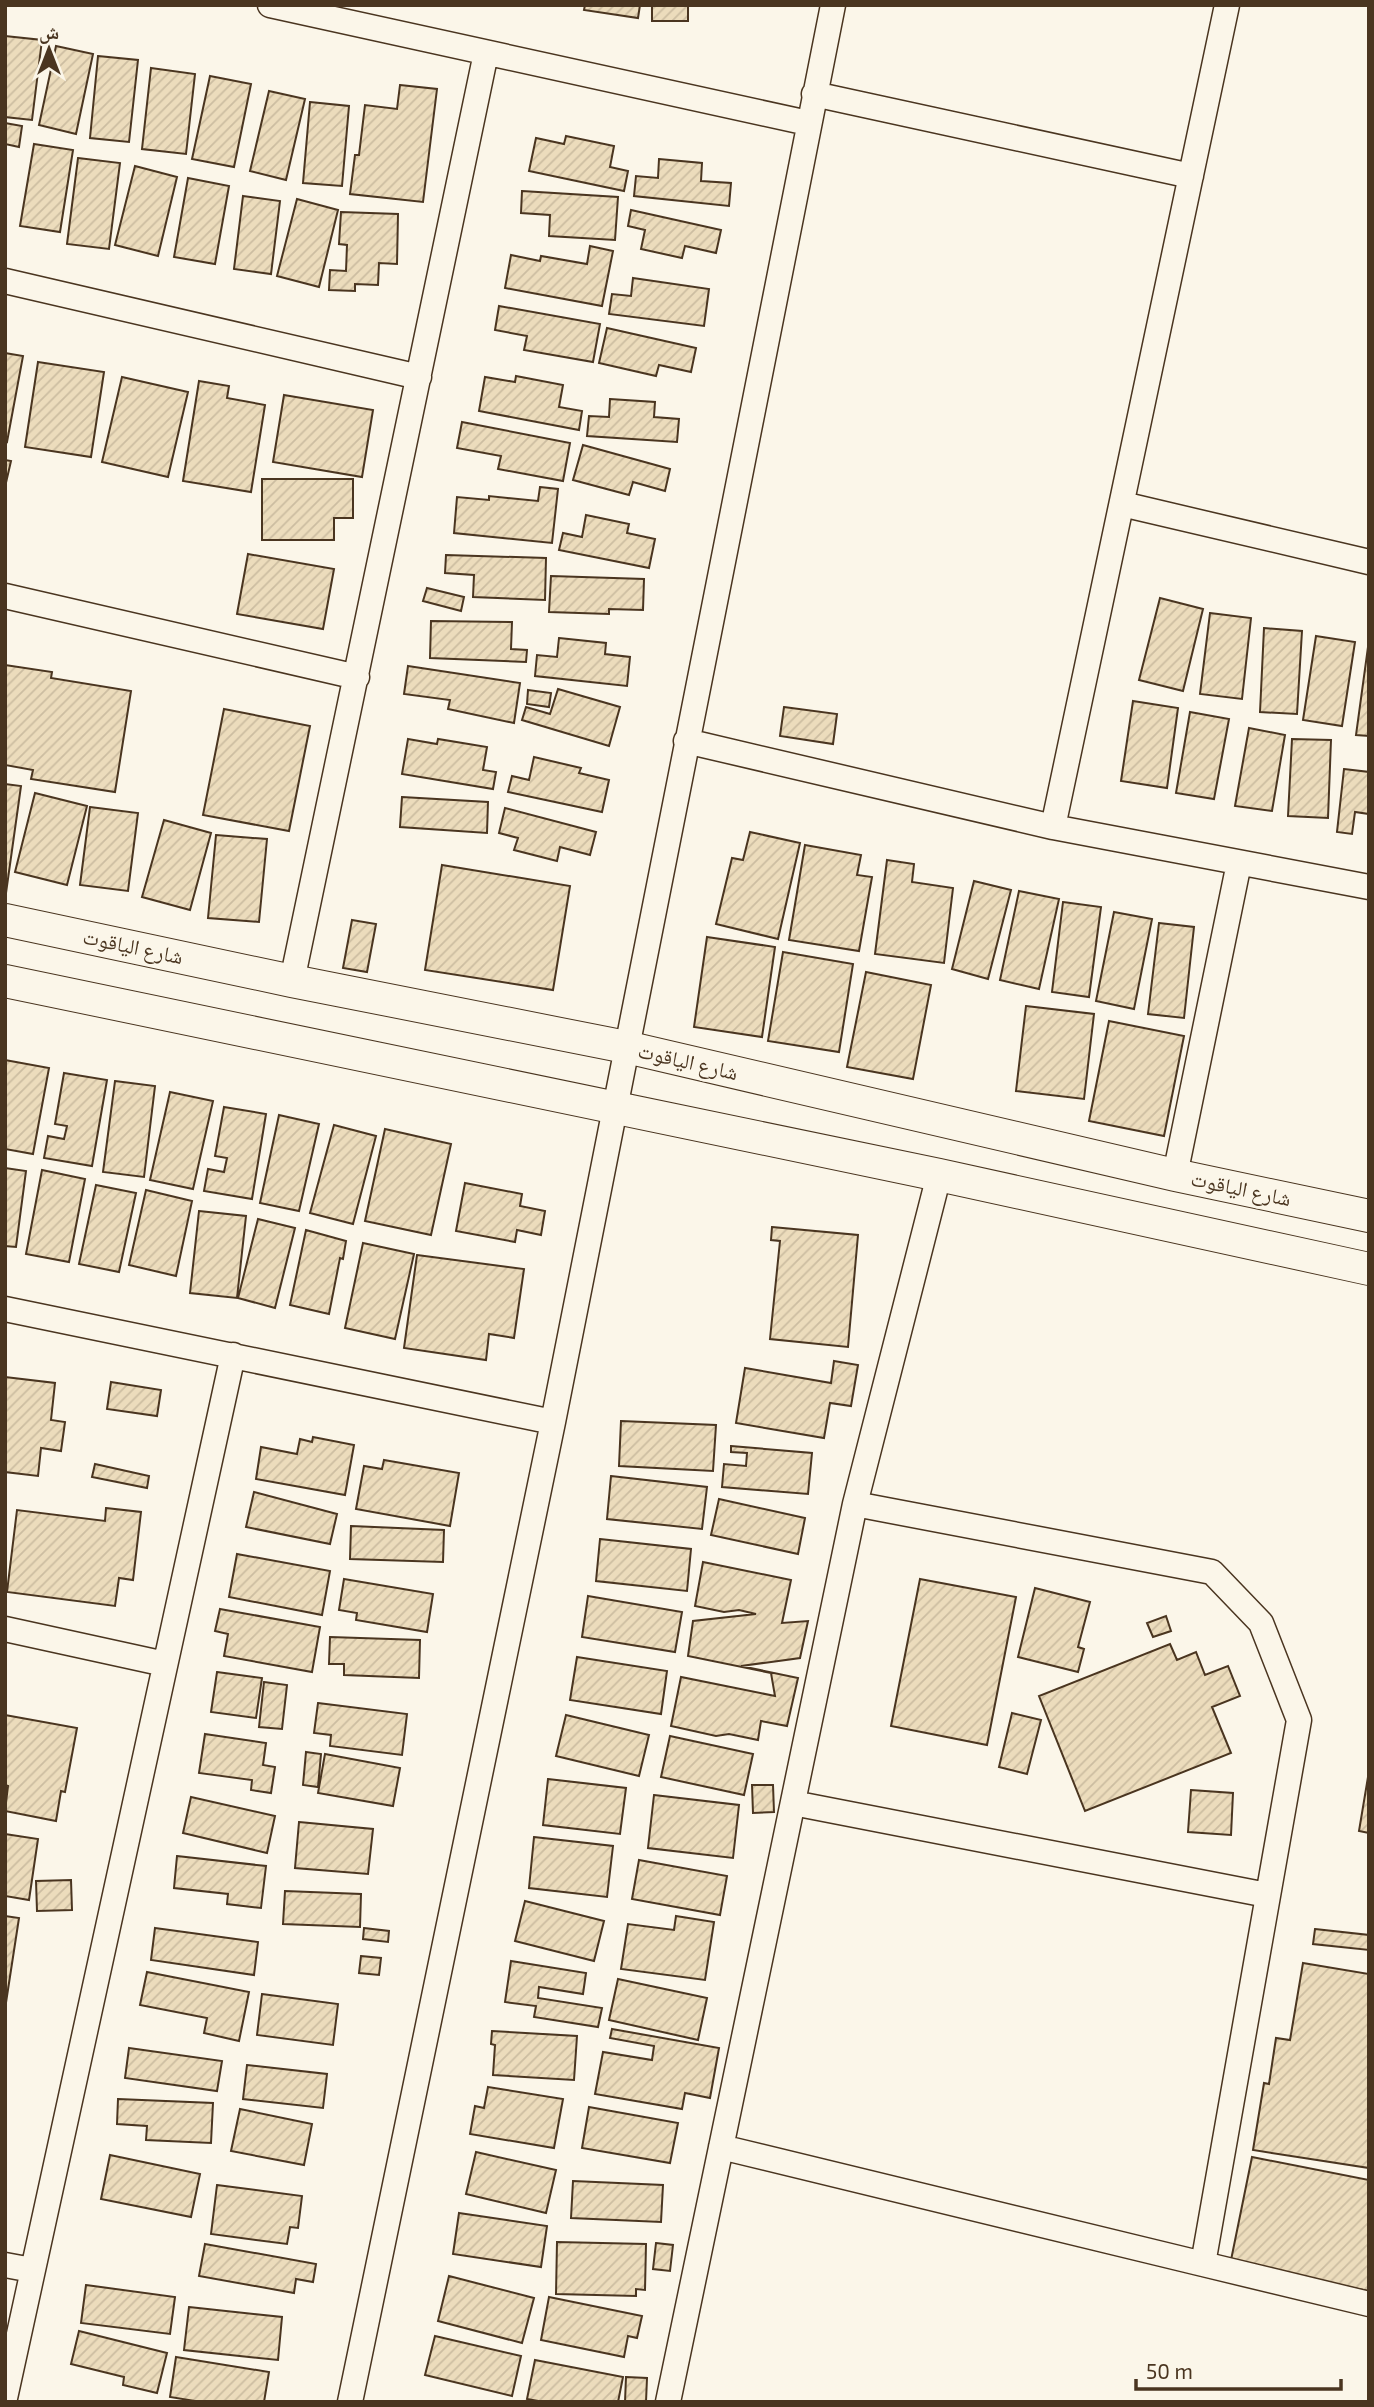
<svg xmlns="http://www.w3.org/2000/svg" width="1374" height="2407" viewBox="0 0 1374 2407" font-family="'Exo 2','Noto Naskh Arabic',sans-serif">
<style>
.building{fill:url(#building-hatch);stroke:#4a3520;stroke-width:2}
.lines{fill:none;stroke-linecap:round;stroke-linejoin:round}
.minor-casing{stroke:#4a3520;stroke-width:27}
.tertiary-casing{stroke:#4a3520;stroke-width:34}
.minor{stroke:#fbf6e9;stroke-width:24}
.tertiary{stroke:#fbf6e9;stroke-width:32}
.labels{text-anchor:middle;stroke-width:5;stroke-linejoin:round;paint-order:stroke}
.street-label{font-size:21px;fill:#4a3520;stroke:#fbf6e9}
</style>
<defs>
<pattern id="building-hatch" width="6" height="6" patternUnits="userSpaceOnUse" patternTransform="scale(1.75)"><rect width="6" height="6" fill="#ecdcbc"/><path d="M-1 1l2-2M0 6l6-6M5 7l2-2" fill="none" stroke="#ccbda1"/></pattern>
</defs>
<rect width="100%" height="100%" fill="#fbf6e9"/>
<path class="building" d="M585 5H640L638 18 584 10Z
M652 5H688V21H652Z
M5 36 42 40 32 120 5 117Z
M56 46 93 54 76 134 39 125Z
M98 56 138 60 129 142 90 138Z
M151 68 195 74 186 154 142 149Z
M210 76 251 84 234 167 192 159Z
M400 85 437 89 423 202 350 194 355 155H359L365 105 397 109Z
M269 91 305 99 286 180 250 171Z
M310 102 349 106 342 186 303 183Z
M5 123 22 126 19 147 5 144Z
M566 136 614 146 610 167 628 171 624 191 529 171 536 138 564 144Z
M34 144 73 150 60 232 20 226Z
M78 158 120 163 109 249 67 244Z
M659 159 702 163 701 181 731 183 729 206 634 196 636 176 658 178Z
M135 166 177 177 158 256 115 245Z
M188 178 229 186 215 264 174 257Z
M522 191 618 197 615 240 549 236 550 215 521 213Z
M243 196 280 201 271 274 234 269Z
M297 199 338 210 319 287 277 276Z
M631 210 721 230 716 253 685 246 682 258 641 249 645 230 628 226Z
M341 212 398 214 397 264 379 263 378 285 355 284V291L329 290 330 270 346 271 347 245 339 244Z
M590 246 613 251 602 306 505 288 511 255 540 261 541 256 587 264Z
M633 278 709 289 704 326 609 314 612 294 631 296Z
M499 306 600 324 593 362 524 350 527 336 495 330Z
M607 328 696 348 691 372 659 365 656 376 599 363Z
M5 353 23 356 7 442 5 441Z
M38 362 104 372 91 457 25 447Z
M516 376 563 385 559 407 582 411 579 430 479 411 485 377 515 382Z
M122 377 188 392 168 477 102 462Z
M199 381 229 386 227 398 265 405 251 492 183 481Z
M284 395 373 410 362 477 273 462Z
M610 399 655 402 654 417 679 419 677 442 587 436 589 416 609 417Z
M462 422 570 443 563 481 498 469 501 456 457 448Z
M583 445 670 469 665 491 633 482 629 495 573 480Z
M5 460 11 461 5 487Z
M262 479H353V518H334V540H262Z
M540 487 558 489 552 543 454 533 457 497 489 500V496L538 501Z
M586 515 629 524 627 533 655 539 649 568 559 550 563 533 582 537Z
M248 554 334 569 323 629 237 614Z
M446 555 546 558 545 600 473 597 474 575 445 573Z
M551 576 644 579 643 610 609 609V614L549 612Z
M427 588 464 597 461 611 423 601Z
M1160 598 1203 609 1183 691 1139 680Z
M1210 613 1251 618 1242 699 1200 694Z
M431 621 512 622 511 649 527 650 526 662 430 658Z
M1264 628 1302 631 1297 714 1260 712Z
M1316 636 1355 642 1342 726 1303 720Z
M559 638 606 643 605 654 630 657 627 686 535 676 537 655 557 657Z
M1368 647H1369V736L1356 735Z
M5 665 52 672 51 678 131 691 115 792 31 779 33 770 5 765Z
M408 666 520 683 514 723 448 709 450 700 404 694Z
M558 689 620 707 609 746 522 720 526 707 550 714Z
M528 690 551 693 549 707 527 704Z
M1133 701 1178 708 1167 788 1121 781Z
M784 707 837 714 833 744 780 736Z
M224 709 310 726 289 831 203 815Z
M1190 712 1229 719 1214 799 1176 793Z
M1249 728 1285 735 1272 811 1235 806Z
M408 739 437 744 438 739 487 747 483 770 496 772 493 789 402 774Z
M1292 739 1331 740 1328 818 1288 816Z
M534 757 581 768 579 773 609 780 602 812 508 792 512 776 529 780Z
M1344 769 1369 772V814L1355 812 1352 834 1337 832Z
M5 784 21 786 6 893H5Z
M35 793 87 806 67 885 15 872Z
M402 797 488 802 487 833 400 827Z
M90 807 138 813 128 891 80 885Z
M505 808 596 832 590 855 560 847 557 861 514 850 518 838 499 833Z
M164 820 211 833 190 910 142 897Z
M750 832 800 843 778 939 716 924 732 858 743 860Z
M216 835 267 839 259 922 208 918Z
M805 845 861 855 857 875 872 877 859 951 789 940Z
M887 860 914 864 912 882 953 888 944 963 875 954Z
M442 865 570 886 553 990 425 970Z
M974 881 1011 890 988 979 952 969Z
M1019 891 1059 899 1039 989 1000 980Z
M1063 902 1101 907 1089 997 1052 992Z
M1114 912 1152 919 1134 1009 1096 1001Z
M352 920 376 924 367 972 343 968Z
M1159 923 1194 927 1184 1018 1148 1014Z
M707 937 775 947 762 1037 694 1027Z
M783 952 853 964 839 1052 768 1041Z
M866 972 931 985 913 1079 847 1067Z
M1026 1006 1094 1014 1084 1099 1016 1091Z
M1109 1021 1184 1036 1164 1136 1089 1121Z
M5 1060 49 1068 33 1154 5 1149Z
M64 1073 107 1080 92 1166 44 1158 48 1136 64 1139 67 1126 55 1124Z
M115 1081 155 1086 144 1177 103 1172Z
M170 1092 213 1101 193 1189 150 1180Z
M224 1107 266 1114 252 1199 204 1191 208 1169 224 1172 227 1158 215 1156Z
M279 1115 319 1124 299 1211 260 1203Z
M334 1125 376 1136 353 1224 310 1213Z
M385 1129 451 1144 431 1235 365 1221Z
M5 1168 26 1171 16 1247 5 1246Z
M42 1170 85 1179 69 1262 26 1254Z
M465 1183 522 1194 520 1206 545 1211 541 1235 517 1230 515 1242 456 1231Z
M96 1185 136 1193 119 1272 79 1264Z
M146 1190 192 1201 176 1276 129 1265Z
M199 1211 246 1216 237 1298 190 1293Z
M258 1219 295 1228 275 1308 238 1298Z
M772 1227 858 1235 848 1347 770 1339 780 1241 771 1240Z
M306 1230 346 1241 343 1259 340 1258 329 1314 290 1305Z
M363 1243 414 1254 395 1339 345 1328Z
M417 1255 524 1269 514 1338 489 1334 486 1360 404 1348Z
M834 1361 858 1365 851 1406 830 1403 824 1438 736 1423 745 1368 831 1383Z
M5 1377 55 1383 51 1420 65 1422 61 1451 41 1448 38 1476 5 1472Z
M111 1382 161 1390 157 1416 107 1409Z
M621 1421 716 1425 713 1471 619 1466Z
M313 1437 354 1445 345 1495 256 1479 261 1447 297 1454 300 1439 312 1442Z
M731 1446 812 1453 808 1494 722 1487 724 1464 746 1466 747 1453 731 1452Z
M384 1460 459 1473 450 1526 356 1509 364 1466 382 1469Z
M95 1464 149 1476 147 1488 92 1477Z
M611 1476 707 1487 702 1529 607 1519Z
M254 1492 337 1514 330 1544 246 1527Z
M719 1499 805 1518 798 1554 711 1535Z
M106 1508 141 1512 133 1580 119 1578 115 1606 7 1592 17 1510 105 1521Z
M351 1526 444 1530 443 1562 350 1559Z
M600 1539 691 1549 687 1591 596 1581Z
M237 1554 330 1571 322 1615 229 1597Z
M703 1562 791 1580 782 1623 808 1621 800 1658 741 1666 798 1678 787 1726 761 1721 758 1740 729 1734 716 1736 671 1726 681 1677 775 1696 771 1673 688 1656 693 1621 756 1614 739 1610 724 1612 695 1606Z
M344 1579 433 1594 427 1632 356 1620 357 1613 339 1610Z
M920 1579 1016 1597 987 1745 891 1726Z
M1035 1588 1090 1602 1078 1647 1084 1649 1078 1672 1018 1657Z
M588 1596 682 1612 675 1652 582 1637Z
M220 1609 320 1627 312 1672 224 1656 228 1634 215 1631Z
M1166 1616 1171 1631 1153 1637 1147 1623Z
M330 1637 420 1640 419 1678 344 1675V1664H329Z
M1170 1644 1177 1660 1196 1652 1205 1675 1228 1666 1240 1696 1212 1707 1231 1753 1085 1811 1039 1696Z
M577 1657 667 1671 661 1714 570 1700Z
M217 1672 262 1678 256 1718 211 1712Z
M264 1682 287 1685 282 1729 259 1727Z
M318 1703 407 1714 402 1755 330 1746 331 1735 314 1733Z
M1012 1713 1041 1720 1027 1774 999 1767Z
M5 1715 77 1728 65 1792 61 1791 56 1821 5 1811 8 1786 5 1785Z
M566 1715 649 1735 639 1776 556 1756Z
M205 1734 266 1743 263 1765 275 1767 271 1793 251 1790 252 1780 199 1773Z
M670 1736 753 1754 744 1795 661 1777Z
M306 1752 321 1754 318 1787 303 1785Z
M325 1754 400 1768 393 1806 318 1793Z
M1368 1777H1369V1833L1359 1831Z
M548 1779 626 1788 620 1834 543 1825Z
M752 1785H773L774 1812 753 1813Z
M1191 1790 1233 1793 1231 1835 1188 1832Z
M654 1795 739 1805 733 1858 648 1848Z
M191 1797 275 1816 267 1853 183 1833Z
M299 1822 373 1829 368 1874 295 1868Z
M5 1834 38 1839 29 1900 5 1896Z
M534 1837 613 1846 607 1897 529 1888Z
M177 1856 266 1866 261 1908 227 1904 228 1894 174 1888Z
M639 1860 727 1876 720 1915 632 1899Z
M71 1880 72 1910 37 1911 36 1881Z
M285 1891 361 1894 360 1927 283 1924Z
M525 1901 604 1921 594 1961 515 1941Z
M5 1916 19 1918 5 2009Z
M676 1916 714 1922 705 1980 621 1969 628 1924 674 1930Z
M155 1928 258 1942 254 1975 151 1960Z
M364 1928 389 1931 388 1942 363 1939Z
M1315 1929 1369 1935V1950L1313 1944Z
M361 1956 381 1958 379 1975 359 1973Z
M511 1961 586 1973 583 1994 539 1987 538 1998 602 2008 598 2027 534 2017 536 2006 505 2002Z
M1303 1963 1369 1974V2168L1253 2150 1264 2083 1269 2084 1276 2038 1290 2040Z
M147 1972 249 1992 239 2041 204 2033 207 2018 140 2005Z
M618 1979 707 1998 698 2040 609 2020Z
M262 1994 338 2004 333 2045 257 2035Z
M612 2029 719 2048 710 2098 685 2093 682 2109 595 2094 603 2052 652 2060 654 2046 610 2038Z
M492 2031 577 2036 574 2080 493 2075 495 2045 491 2044Z
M129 2048 222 2061 217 2091 125 2078Z
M247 2065 327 2074 323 2108 243 2099Z
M488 2087 563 2099 554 2148 470 2134 475 2106 484 2108Z
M118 2099 213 2103 211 2143 146 2140 147 2126 117 2124Z
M589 2107 678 2123 670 2163 582 2148Z
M240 2109 312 2124 304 2165 231 2151Z
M476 2152 556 2170 546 2213 466 2194Z
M110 2155 200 2174 191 2217 101 2199Z
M1252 2157 1369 2180V2291L1230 2265Z
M573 2181 663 2185 661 2222 571 2218Z
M217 2185 302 2196 298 2228 290 2227 287 2244 211 2234Z
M459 2213 547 2226 541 2267 453 2254Z
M557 2242 646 2244 645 2290 636 2289V2296L556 2294Z
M656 2243 673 2245 670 2271 653 2269Z
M205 2244 316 2264 313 2282 296 2279 294 2293 199 2276Z
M449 2276 534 2298 522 2343 438 2321Z
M86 2285 175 2297 170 2334 81 2323Z
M549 2297 642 2316 637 2338 628 2336 624 2357 541 2340Z
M189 2307 282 2317 278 2360 184 2350Z
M79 2331 167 2353 157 2393 123 2385 124 2377 71 2364Z
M435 2336 521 2356 512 2396 425 2375Z
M176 2357 269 2372 264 2402H201L170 2397Z
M535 2360 623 2377 618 2402H544L527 2399Z
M626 2377 647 2378 646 2402H625Z"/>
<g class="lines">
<defs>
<path id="minor" d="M270 5 808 123
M814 94 1191 176
M5 281 419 377
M1122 504 1369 562
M5 596 357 677
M686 741 1053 827 1369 887
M1053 827 1227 5
M292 981 486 53
M1175 1175 1239 863
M5 1309 553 1422
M5 1629 165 1664
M793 1803 1267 1895
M721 2147 1203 2264 1299 1720 1261 1623 1212 1572 855 1504
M1203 2264 1369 2304
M5 2265 32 2270
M5 2398 233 1355
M350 2402 553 1422 833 5
M668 2402 855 1504 939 1175"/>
<path id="tertiary" d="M5 920 292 981 626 1047 1175 1175 1369 1216
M5 981 939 1175 1369 1269"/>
</defs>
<use href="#minor" class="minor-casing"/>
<use href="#tertiary" class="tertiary-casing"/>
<use href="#minor" class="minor"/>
<use href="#tertiary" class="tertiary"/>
</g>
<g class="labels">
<g class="street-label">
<text transform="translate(133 947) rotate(12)" y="7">شارع الياقوت</text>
<text transform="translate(688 1062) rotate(13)" y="7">شارع الياقوت</text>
<text transform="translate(1241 1189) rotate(12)" y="7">شارع الياقوت</text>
</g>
</g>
<rect width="1374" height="2407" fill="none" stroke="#4a3520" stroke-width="14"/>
<g transform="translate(49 49)" stroke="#fbf6e9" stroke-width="5" paint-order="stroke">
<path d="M0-5L12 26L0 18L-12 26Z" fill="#4a3520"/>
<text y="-10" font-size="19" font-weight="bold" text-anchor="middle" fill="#4a3520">ش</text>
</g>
<path d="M1136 2379v10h205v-10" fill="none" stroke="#4a3520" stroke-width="3.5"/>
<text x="1146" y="2379" font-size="21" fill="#4a3520" stroke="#fbf6e9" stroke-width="5" paint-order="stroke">50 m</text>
</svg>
